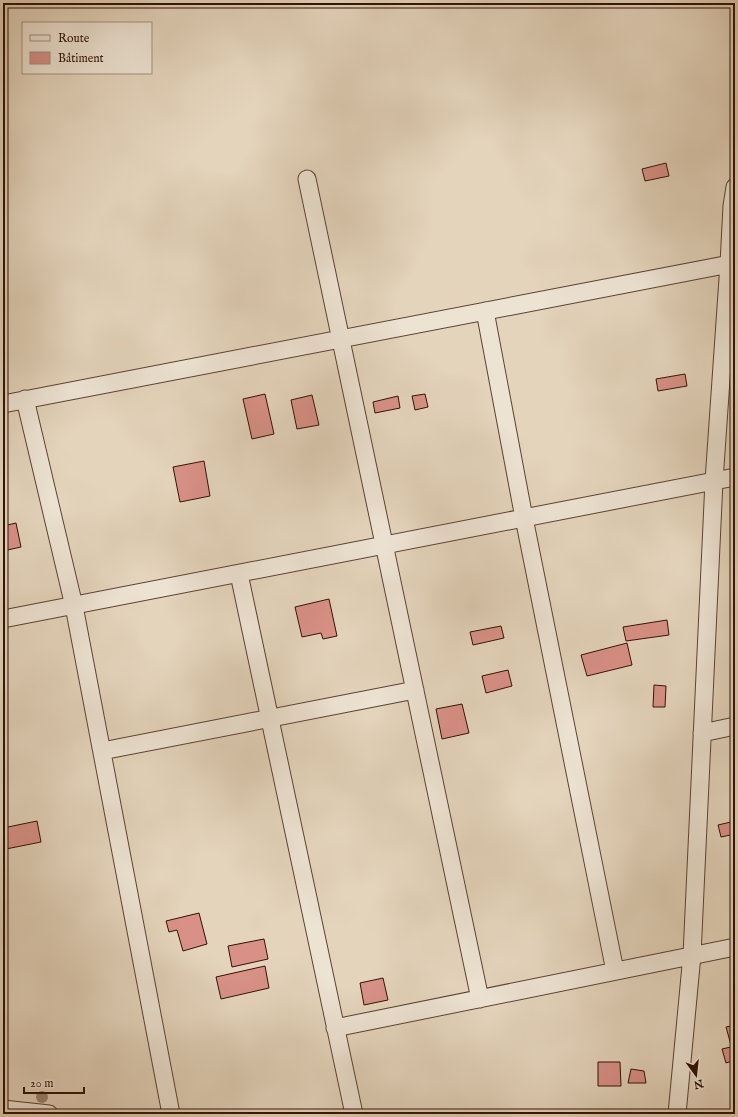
<svg xmlns="http://www.w3.org/2000/svg" width="738" height="1117" viewBox="0 0 738 1117" font-family="'IM FELL English',serif">
<style>
.building{fill:#d99187;stroke:#2f1205}
.lines{fill:none;stroke-linecap:round;stroke-linejoin:round}
.minor-casing{stroke:#5c4233;stroke-width:19}
.minor{stroke:#ede3d3;stroke-width:17}
.tree{fill:#96856e}
</style>
<rect width="100%" height="100%" fill="#e4d4bc"/>
<filter id="stains"><feTurbulence type="fractalNoise" baseFrequency=".005" numOctaves="4"/><feColorMatrix values="0 0 0 0 .2 0 0 0 0 .09 0 0 0 0 .02 0 0 0 .5 -.17"/></filter>
<radialGradient id="worn" r=".72"><stop offset=".6" stop-color="#630" stop-opacity="0"/><stop offset="1" stop-color="#630" stop-opacity=".3"/></radialGradient>
<path class="building" d="M666 163 669 176 645 181 642 169Z
M685 374 687 386 658 391 656 379Z
M265 394 274 434 252 439 243 399Z
M425 394 428 407 415 410 412 396Z
M312 395 319 425 297 429 291 400Z
M398 396 400 408 375 413 373 402Z
M204 461 210 496 180 502 173 467Z
M16 523 21 547 3 551V526Z
M329 599 337 636 323 639 321 633 302 637 295 607Z
M667 620 669 635 626 641 623 627Z
M501 626 504 638 473 645 470 632Z
M627 643 632 665 587 676 581 655Z
M508 670 512 686 486 693 482 676Z
M654 685 666 686 665 707H653Z
M462 704 469 733 442 739 436 709Z
M37 821 41 842 6 849 3 835V828Z
M735 821V834L721 837 718 825Z
M199 913 207 944 183 951 177 930 169 932 166 921Z
M264 939 268 959 232 967 228 946Z
M265 966 269 988 221 999 216 977Z
M383 978 388 1000 364 1005 360 983Z
M735 1025V1044L731 1045 726 1027Z
M735 1046V1060L726 1063 722 1049Z
M598 1062H620L621 1086H598Z
M631 1069 644 1071 646 1083H628Z"/>
<g class="lines">
<defs>
<path id="minor" d="M307 179 480 999
M485 311 524 518 615 971
M25 399 74 606 171 1114
M3 404 735 263
M239 574 354 1114
M3 619 735 477
M702 733 735 726
M102 751 415 690
M335 1028 735 947
M3 1109 49 1114
M677 1114 692 955 714 481 729 264 732 206 735 187"/>
</defs>
<use href="#minor" class="minor-casing"/>
<use href="#minor" class="minor"/>
</g>
<circle class="tree" cx="42" cy="1097" r="6"/>
<rect width="738" height="1117" fill="none" stroke="#e4d4bc" stroke-width="16"/>
<rect x="4" y="4" width="730" height="1109" fill="none" stroke="#2f1205" stroke-width="2"/>
<rect x="8" y="8" width="722" height="1101" fill="none" stroke="#2f1205"/>
<rect x="22" y="22" width="130" height="52" fill="#ede3d3" stroke="#a18f81"/>
<rect x="30" y="35" width="20" height="6" fill="#ede3d3" stroke="#a18f81"/>
<text x="58" y="42" font-size="12" fill="#2f1205">Route</text>
<rect x="30" y="52" width="20" height="12" fill="#d99187" stroke="#a18f81"/>
<text x="58" y="62" font-size="12" fill="#2f1205">Bâtiment</text>
<g transform="translate(696 1075) rotate(165)" stroke="#ede3d3" stroke-width="3" paint-order="stroke">
<path d="M0-3L7 15L0 10L-7 15Z" fill="#2f1205"/>
<text y="-6" font-size="11" font-weight="bold" text-anchor="middle" fill="#2f1205">N</text>
</g>
<path d="M24 1087v6h60v-6" fill="none" stroke="#2f1205" stroke-width="2"/>
<text x="30" y="1087" font-size="12" fill="#2f1205" stroke="#ede3d3" stroke-width="3" paint-order="stroke">20 m</text>
<rect width="100%" height="100%" filter="url(#stains)"/>
<rect width="100%" height="100%" fill="url(#worn)"/>
</svg>
